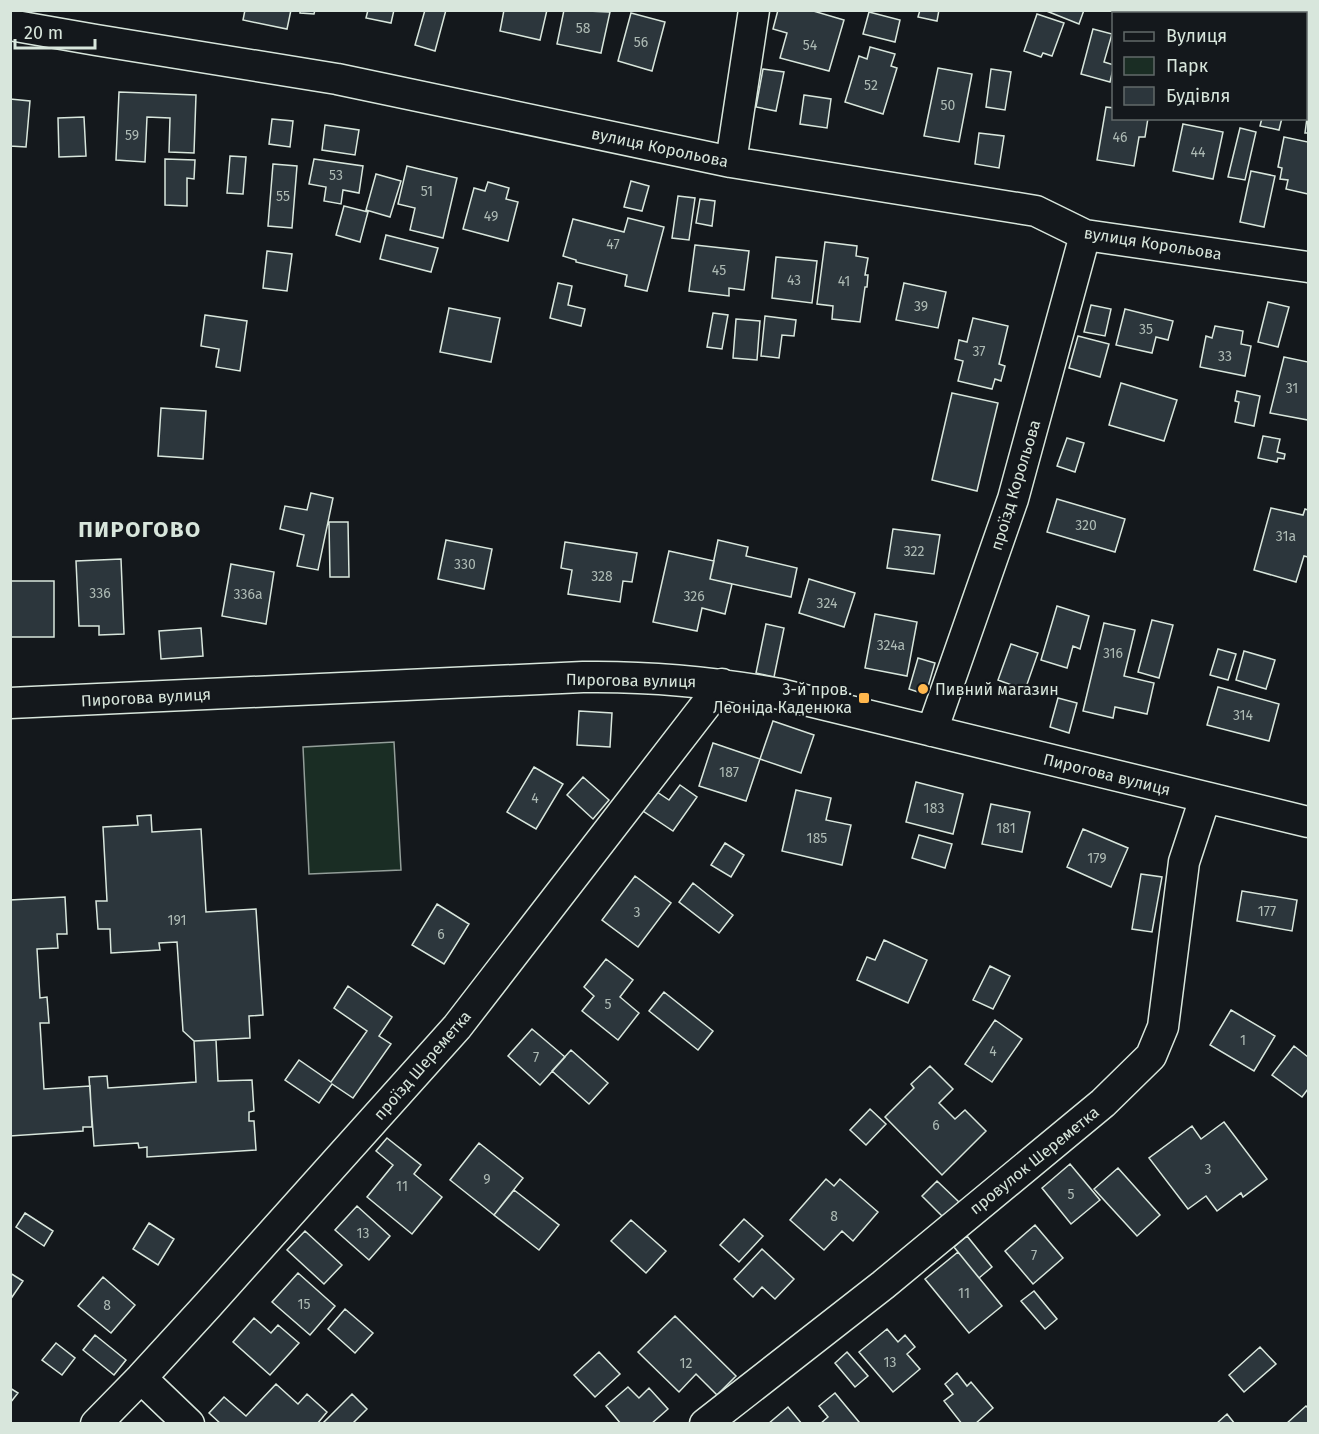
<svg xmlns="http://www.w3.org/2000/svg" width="1319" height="1434" viewBox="0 0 1319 1434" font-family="'Fira Sans',sans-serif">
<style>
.green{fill:#1a2d24;stroke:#939e99;stroke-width:1.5}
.building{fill:#2c363c;stroke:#d8e6dc;stroke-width:1.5}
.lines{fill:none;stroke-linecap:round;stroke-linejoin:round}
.minor-casing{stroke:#d8e6dc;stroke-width:33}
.minor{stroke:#14181c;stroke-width:30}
.poi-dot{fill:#ffb74d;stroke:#14181c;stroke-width:2}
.labels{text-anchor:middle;stroke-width:4.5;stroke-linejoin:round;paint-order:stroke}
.number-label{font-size:14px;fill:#adbab4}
.street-label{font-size:16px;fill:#d8e6dc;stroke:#14181c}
.poi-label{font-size:16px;fill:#d8e6dc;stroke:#14181c;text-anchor:end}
.district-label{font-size:22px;font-weight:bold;letter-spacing:1.5px;fill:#d8e6dc;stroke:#14181c}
</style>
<rect width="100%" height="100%" fill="#14181c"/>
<path class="green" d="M394 742 401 870 309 874 303 747Z"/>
<path class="building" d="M245 10H291L287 29 243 20Z
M300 10H315L314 14 300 13Z
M368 10H394L391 23 366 18Z
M425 10H446L435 51 415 45Z
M504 10H547L540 40 500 31Z
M564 10 610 12 601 53 557 44Z
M778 10H810L844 20 829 71 780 58 787 33 773 29Z
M920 10H939L937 21 918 17Z
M1044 10H1084L1079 24Z
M869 12 900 20 895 42 863 34Z
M631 13 665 22 652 71 618 61Z
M1037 14 1064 23 1052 56 1043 53 1041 57 1024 51Z
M1093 29 1112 34 1104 62 1114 65 1110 82 1081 74Z
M870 47 895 54 891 66 897 68 883 114 845 102 859 56 867 59Z
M938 68 972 74 959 142 924 136Z
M763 69 784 72 776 111 756 107Z
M991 69 1011 72 1005 110 986 107Z
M119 92 196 95 194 153 169 152 170 118 147 117 145 162 116 160Z
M804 95 831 99 827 128 800 124Z
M10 99 30 101 26 147 10 146Z
M1106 107 1114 108V118H1148L1145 137H1139L1134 166 1097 160Z
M1308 110V133H1305Z
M84 117 86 156 59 157 58 118Z
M1262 118H1282L1279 130 1260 126Z
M272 119 293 121 290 147 269 144Z
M1183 124 1223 132 1213 179 1173 171Z
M325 125 359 130 355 155 322 150Z
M1240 128 1256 132 1245 180 1228 177Z
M979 133 1004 136 999 168 975 164Z
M1284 137 1308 142V194L1286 189 1288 180 1280 179 1282 168 1278 167Z
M230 156 246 157 243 194 227 193Z
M165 159 195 160 194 179 187 178V206L165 205Z
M314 159 363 166 359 193 343 190 341 204 324 201 326 187 309 184Z
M273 164 297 166 292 228 268 226Z
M407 166 457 178 443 238 410 230 415 208 398 204Z
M1251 171 1275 176 1264 227 1240 222Z
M376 174 401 181 390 217 366 210Z
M631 181 649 186 642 211 624 207Z
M488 182 509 188 506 199 518 202 508 241 463 229 474 188 485 191Z
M678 196 695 198 689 240 672 238Z
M700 199 715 201 712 226 696 223Z
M344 206 368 212 360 242 336 235Z
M628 218 664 227 647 291 625 286 627 275 576 262V260L563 256 573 219 624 232Z
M386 235 438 248 431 272 380 259Z
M825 242 857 246 856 256 868 258 865 275H868L867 287H865L860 322 832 319 833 306 817 304Z
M695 245 749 251 744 290 729 288V296L689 291Z
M267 251 292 254 287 291 263 288Z
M776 257 817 261 812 303 772 298Z
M558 283 572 286 568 305 585 309 581 326 550 318Z
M904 283 946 292 938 328 896 320Z
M1268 302 1289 307 1278 347 1258 342Z
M1091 305 1111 309 1105 336 1084 332Z
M449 308 500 318 491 362 440 352Z
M1125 309 1173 321 1168 340 1156 337 1152 353 1116 345Z
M713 313 728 315 722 349 707 347Z
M205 315 247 321 240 371 216 367 219 349 201 346Z
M765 316 796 320 794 336 782 335 779 358 761 356Z
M973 318 1008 326 999 364 1005 366 1001 381 995 379 992 389 958 381 963 361 955 359 959 340 967 342Z
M736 319 760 321 757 360 733 358Z
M1215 326 1243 331 1241 344 1251 346 1245 376 1200 367 1206 336 1212 338Z
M1078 336 1109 344 1100 377 1069 368Z
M1284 357 1308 362V420L1270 413Z
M1121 383 1177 400 1164 441 1109 425Z
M1237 391 1260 396 1254 426 1235 422 1239 402 1235 401Z
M952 393 998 403 977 491 932 480Z
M161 408 206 411 203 459 158 456Z
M1263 436 1280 439 1277 452 1285 454 1284 459 1278 458 1277 462 1258 458Z
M1067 438 1084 443 1075 472 1057 466Z
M311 493 333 498 318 570 297 566 304 535 280 529 285 506 307 510Z
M1057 499 1125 519 1115 552 1047 532Z
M1271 508 1303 515 1305 509 1308 510V557L1304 556 1296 582 1254 570Z
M329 522H348L349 577H330Z
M893 529 940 535 934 574 887 568Z
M446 540 492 549 484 589 438 579Z
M718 540 748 547 746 556 797 568 791 597 710 579Z
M565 542 637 553 632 582 623 581 620 602 568 594 572 570 561 568Z
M669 551 714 561 710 579 732 584 725 614 702 608 697 631 653 622Z
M121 559 124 634 99 635V626H79L76 561Z
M231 564 274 572 266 624 222 616Z
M809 579 855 593 844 627 799 613Z
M10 581H54V637H10Z
M1057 606 1089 616 1080 649 1073 646 1067 668 1041 660Z
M875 614 917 622 907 676 865 668Z
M1152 620 1173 625 1159 678 1138 672Z
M1104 623 1135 630 1124 676 1154 683 1147 714 1115 707 1113 718 1083 711Z
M766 624 784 628 774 677 756 673Z
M201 628 203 656 161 659 159 631Z
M1011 644 1038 653 1025 690 998 680Z
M1218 649 1236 654 1228 680 1210 675Z
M1244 651 1275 660 1266 689 1236 680Z
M918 658 935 663 927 690 921 693 909 689Z
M1218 687 1279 704 1269 741 1207 725Z
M1058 698 1077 703 1069 733 1050 727Z
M579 711 612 713 610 747 577 745Z
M773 721 814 735 801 773 760 759Z
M713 743 760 759 746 801 699 786Z
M534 767 563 784 536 829 507 812Z
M583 777 609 800 593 819 567 795Z
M916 782 963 794 953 834 906 822Z
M680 785 697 797 673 831 643 811 657 792 669 800Z
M796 790 831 798 826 820 851 825 842 865 782 851Z
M991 804 1030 812 1022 852 982 844Z
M151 815 152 832 201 829 206 912 256 909 263 1015 249 1016 250 1038 194 1041 183 1031 177 942 159 943 160 950 111 953 110 929H98L96 901H107L103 827 138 825 137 816Z
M1083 829 1128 848 1111 887 1067 867Z
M919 835 952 844 945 868 912 858Z
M725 843 744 855 731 877 711 865Z
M1141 874 1162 877 1152 932 1132 929Z
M635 876 671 903 638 947 602 920Z
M693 883 733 915 719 933 679 902Z
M1242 891 1297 900 1292 931 1237 921Z
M65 897 67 934H57L58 948 37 949 40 998 47 997 49 1023H40L44 1089 90 1086 92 1127H83V1131L10 1136V900Z
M437 904 469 924 444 964 412 945Z
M884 940 927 960 908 1003 857 980 867 957 875 960Z
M606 959 633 980 620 997 639 1013 618 1040 582 1011 594 996 584 987Z
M990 966 1010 976 993 1009 973 1000Z
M348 986 392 1017 379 1036 391 1044 353 1098 332 1084 319 1103 285 1080 299 1060 331 1082 367 1031 334 1008Z
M664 992 713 1031 698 1050 649 1011Z
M1231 1010 1275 1036 1254 1071 1210 1045Z
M995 1020 1022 1039 992 1082 965 1064Z
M532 1029 565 1057 540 1085 508 1056Z
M216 1040 218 1081 252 1080 254 1111 249 1112V1121H254L256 1150 147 1157V1147L139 1148 138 1143 94 1146 89 1077 107 1076 108 1088 196 1082 194 1041Z
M1294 1046 1308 1057V1089L1302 1097 1272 1075Z
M571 1050 608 1083 589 1104 552 1071Z
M930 1066 953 1089 939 1103 955 1119 965 1110 986 1131 942 1175 885 1117 914 1088 911 1084Z
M870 1109 886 1124 866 1145 850 1130Z
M1224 1122 1267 1179 1243 1197 1241 1193 1217 1211 1206 1196 1188 1209 1149 1158 1192 1126 1201 1139Z
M387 1138 421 1165 414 1174 442 1197 412 1234 367 1197 393 1165 376 1151Z
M479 1143 523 1178 494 1215 450 1180Z
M1070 1164 1100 1200 1071 1224 1042 1188Z
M1118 1168 1160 1215 1137 1236 1094 1189Z
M826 1179 834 1186 840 1179 878 1212 853 1241 842 1231 824 1250 790 1220Z
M937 1181 959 1202 944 1218 922 1196Z
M514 1190 559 1225 539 1250 494 1215Z
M357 1206 390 1236 369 1260 335 1230Z
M25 1213 53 1231 44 1246 16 1227Z
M744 1219 763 1236 739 1262 720 1245Z
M631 1220 666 1251 646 1273 611 1241Z
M149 1223 174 1239 158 1265 133 1249Z
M1035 1225 1063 1258 1033 1284 1005 1251Z
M305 1231 342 1265 324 1284 287 1250Z
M967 1236 992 1267 979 1278 954 1247Z
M762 1249 794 1279 775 1299 762 1287 753 1297 734 1279Z
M958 1252 1002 1306 969 1333 925 1279Z
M10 1273 23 1281 10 1300Z
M298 1273 335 1306 310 1335 272 1302Z
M103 1277 135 1305 111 1333 78 1306Z
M1034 1291 1057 1319 1045 1329 1021 1301Z
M345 1309 373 1333 355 1353 328 1329Z
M675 1316 736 1376 717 1395 696 1374 679 1392 638 1352Z
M254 1318 271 1333 278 1325 299 1343 270 1375 233 1342Z
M887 1329 898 1342 905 1335 915 1347 907 1354 920 1369 893 1392 859 1352Z
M95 1335 126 1360 114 1375 83 1350Z
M56 1343 75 1358 62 1375 42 1360Z
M1260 1347 1276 1364 1244 1392 1229 1375Z
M599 1352 620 1374 595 1397 574 1375Z
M847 1352 868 1376 855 1387 835 1363Z
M957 1373 967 1386 971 1382 993 1408 975 1424H962L944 1401 953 1394 945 1384Z
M276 1384 298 1404 307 1394 327 1412 317 1424H221L209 1413 224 1397 246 1416Z
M628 1387 639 1398 649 1388 668 1409 651 1424H621L606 1406Z
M10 1388 18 1393 10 1403Z
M835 1393 859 1422 857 1424H820L828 1417 819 1406Z
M352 1394 367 1409 352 1424H322Z
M1306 1406 1308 1408V1424H1286Z
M788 1407 802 1424H768Z
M1227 1414 1235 1424H1216Z"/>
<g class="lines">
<defs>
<path id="minor" d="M10 25 96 40 337 79 731 162 1036 211 1085 235 1308 267
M731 162 754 10
M10 703 583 677C649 676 714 682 780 694L1308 822
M932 731 1013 499 1085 235
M141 1378 189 1424
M96 1424 141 1378 207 1306 457 1027 722 684
M705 1424 883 1285 1103 1103 1151 1056 1163 1027 1184 862 1205 798"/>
</defs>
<use href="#minor" class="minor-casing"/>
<use href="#minor" class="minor"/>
</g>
<g class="poi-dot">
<circle cx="923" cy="689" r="6"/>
<rect x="858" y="692" width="12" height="12" rx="3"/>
</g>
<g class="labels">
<g class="number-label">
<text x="583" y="33">58</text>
<text x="641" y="47">56</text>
<text x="810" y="50">54</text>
<text x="871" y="90">52</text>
<text x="948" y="110">50</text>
<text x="132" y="140">59</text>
<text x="1120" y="142">46</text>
<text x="1198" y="157">44</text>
<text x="336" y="180">53</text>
<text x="427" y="196">51</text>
<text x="283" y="201">55</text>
<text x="491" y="221">49</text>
<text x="613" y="249">47</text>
<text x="719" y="275">45</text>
<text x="794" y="285">43</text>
<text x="844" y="286">41</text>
<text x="921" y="311">39</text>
<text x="1146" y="334">35</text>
<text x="979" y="356">37</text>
<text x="1225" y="361">33</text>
<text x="1292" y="393">31</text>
<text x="1086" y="530">320</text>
<text x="1286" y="541">31а</text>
<text x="914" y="556">322</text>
<text x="465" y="569">330</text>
<text x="602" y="581">328</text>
<text x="100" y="598">336</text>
<text x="248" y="599">336а</text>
<text x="694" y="601">326</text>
<text x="827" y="608">324</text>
<text x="891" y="650">324а</text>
<text x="1113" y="658">316</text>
<text x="1243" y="720">314</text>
<text x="729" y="777">187</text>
<text x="535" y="803">4</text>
<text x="934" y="813">183</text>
<text x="1006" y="833">181</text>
<text x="817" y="843">185</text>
<text x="1097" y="863">179</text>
<text x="1267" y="916">177</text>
<text x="637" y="917">3</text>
<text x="177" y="925">191</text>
<text x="441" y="939">6</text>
<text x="608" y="1009">5</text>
<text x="1243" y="1045">1</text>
<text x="993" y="1056">4</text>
<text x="536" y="1062">7</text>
<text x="936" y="1130">6</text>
<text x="1208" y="1174">3</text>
<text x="487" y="1184">9</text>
<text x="402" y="1191">11</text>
<text x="1071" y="1199">5</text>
<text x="834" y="1221">8</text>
<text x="363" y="1238">13</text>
<text x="1034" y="1260">7</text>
<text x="964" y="1298">11</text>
<text x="304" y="1309">15</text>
<text x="107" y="1310">8</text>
<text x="890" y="1367">13</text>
<text x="686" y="1368">12</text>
</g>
<g class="street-label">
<text transform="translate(660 147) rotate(12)" y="6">вулиця Корольова</text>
<text transform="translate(1153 243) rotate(9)" y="6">вулиця Корольова</text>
<text transform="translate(1015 485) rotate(-73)" y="6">проїзд Корольова</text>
<text transform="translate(631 680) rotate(1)" y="6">Пирогова вулиця</text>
<text transform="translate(146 697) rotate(-3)" y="6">Пирогова вулиця</text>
<text transform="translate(1107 774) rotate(14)" y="6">Пирогова вулиця</text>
<text transform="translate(422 1065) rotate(-49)" y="6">проїзд Шереметка</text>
<text transform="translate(1034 1160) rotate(-39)" y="6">провулок Шереметка</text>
</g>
<g class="poi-label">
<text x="852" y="695">3-й пров.<tspan x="852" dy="18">Леоніда Каденюка</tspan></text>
<text x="935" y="695" text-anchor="start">Пивний магазин</text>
</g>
<g class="district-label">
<text x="140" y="537">ПИРОГОВО</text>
</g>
</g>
<rect width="1319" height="1434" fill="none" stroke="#d8e6dc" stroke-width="24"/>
<rect x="1112" y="12" width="195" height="108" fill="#14181c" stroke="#626a69" stroke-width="1.5"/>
<rect x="1124" y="32" width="30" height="9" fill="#14181c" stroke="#626a69" stroke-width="1.5"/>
<text x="1166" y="42" font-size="18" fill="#d8e6dc">Вулиця</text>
<rect x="1124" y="57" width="30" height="18" fill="#1a2d24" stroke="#626a69" stroke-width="1.5"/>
<text x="1166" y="72" font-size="18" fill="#d8e6dc">Парк</text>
<rect x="1124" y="87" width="30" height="18" fill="#2c363c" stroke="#626a69" stroke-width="1.5"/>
<text x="1166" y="102" font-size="18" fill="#d8e6dc">Будівля</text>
<path d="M15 39v9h80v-9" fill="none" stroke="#d8e6dc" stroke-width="3"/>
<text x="24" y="39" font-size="18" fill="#d8e6dc" stroke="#14181c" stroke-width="4.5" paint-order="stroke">20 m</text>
</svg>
